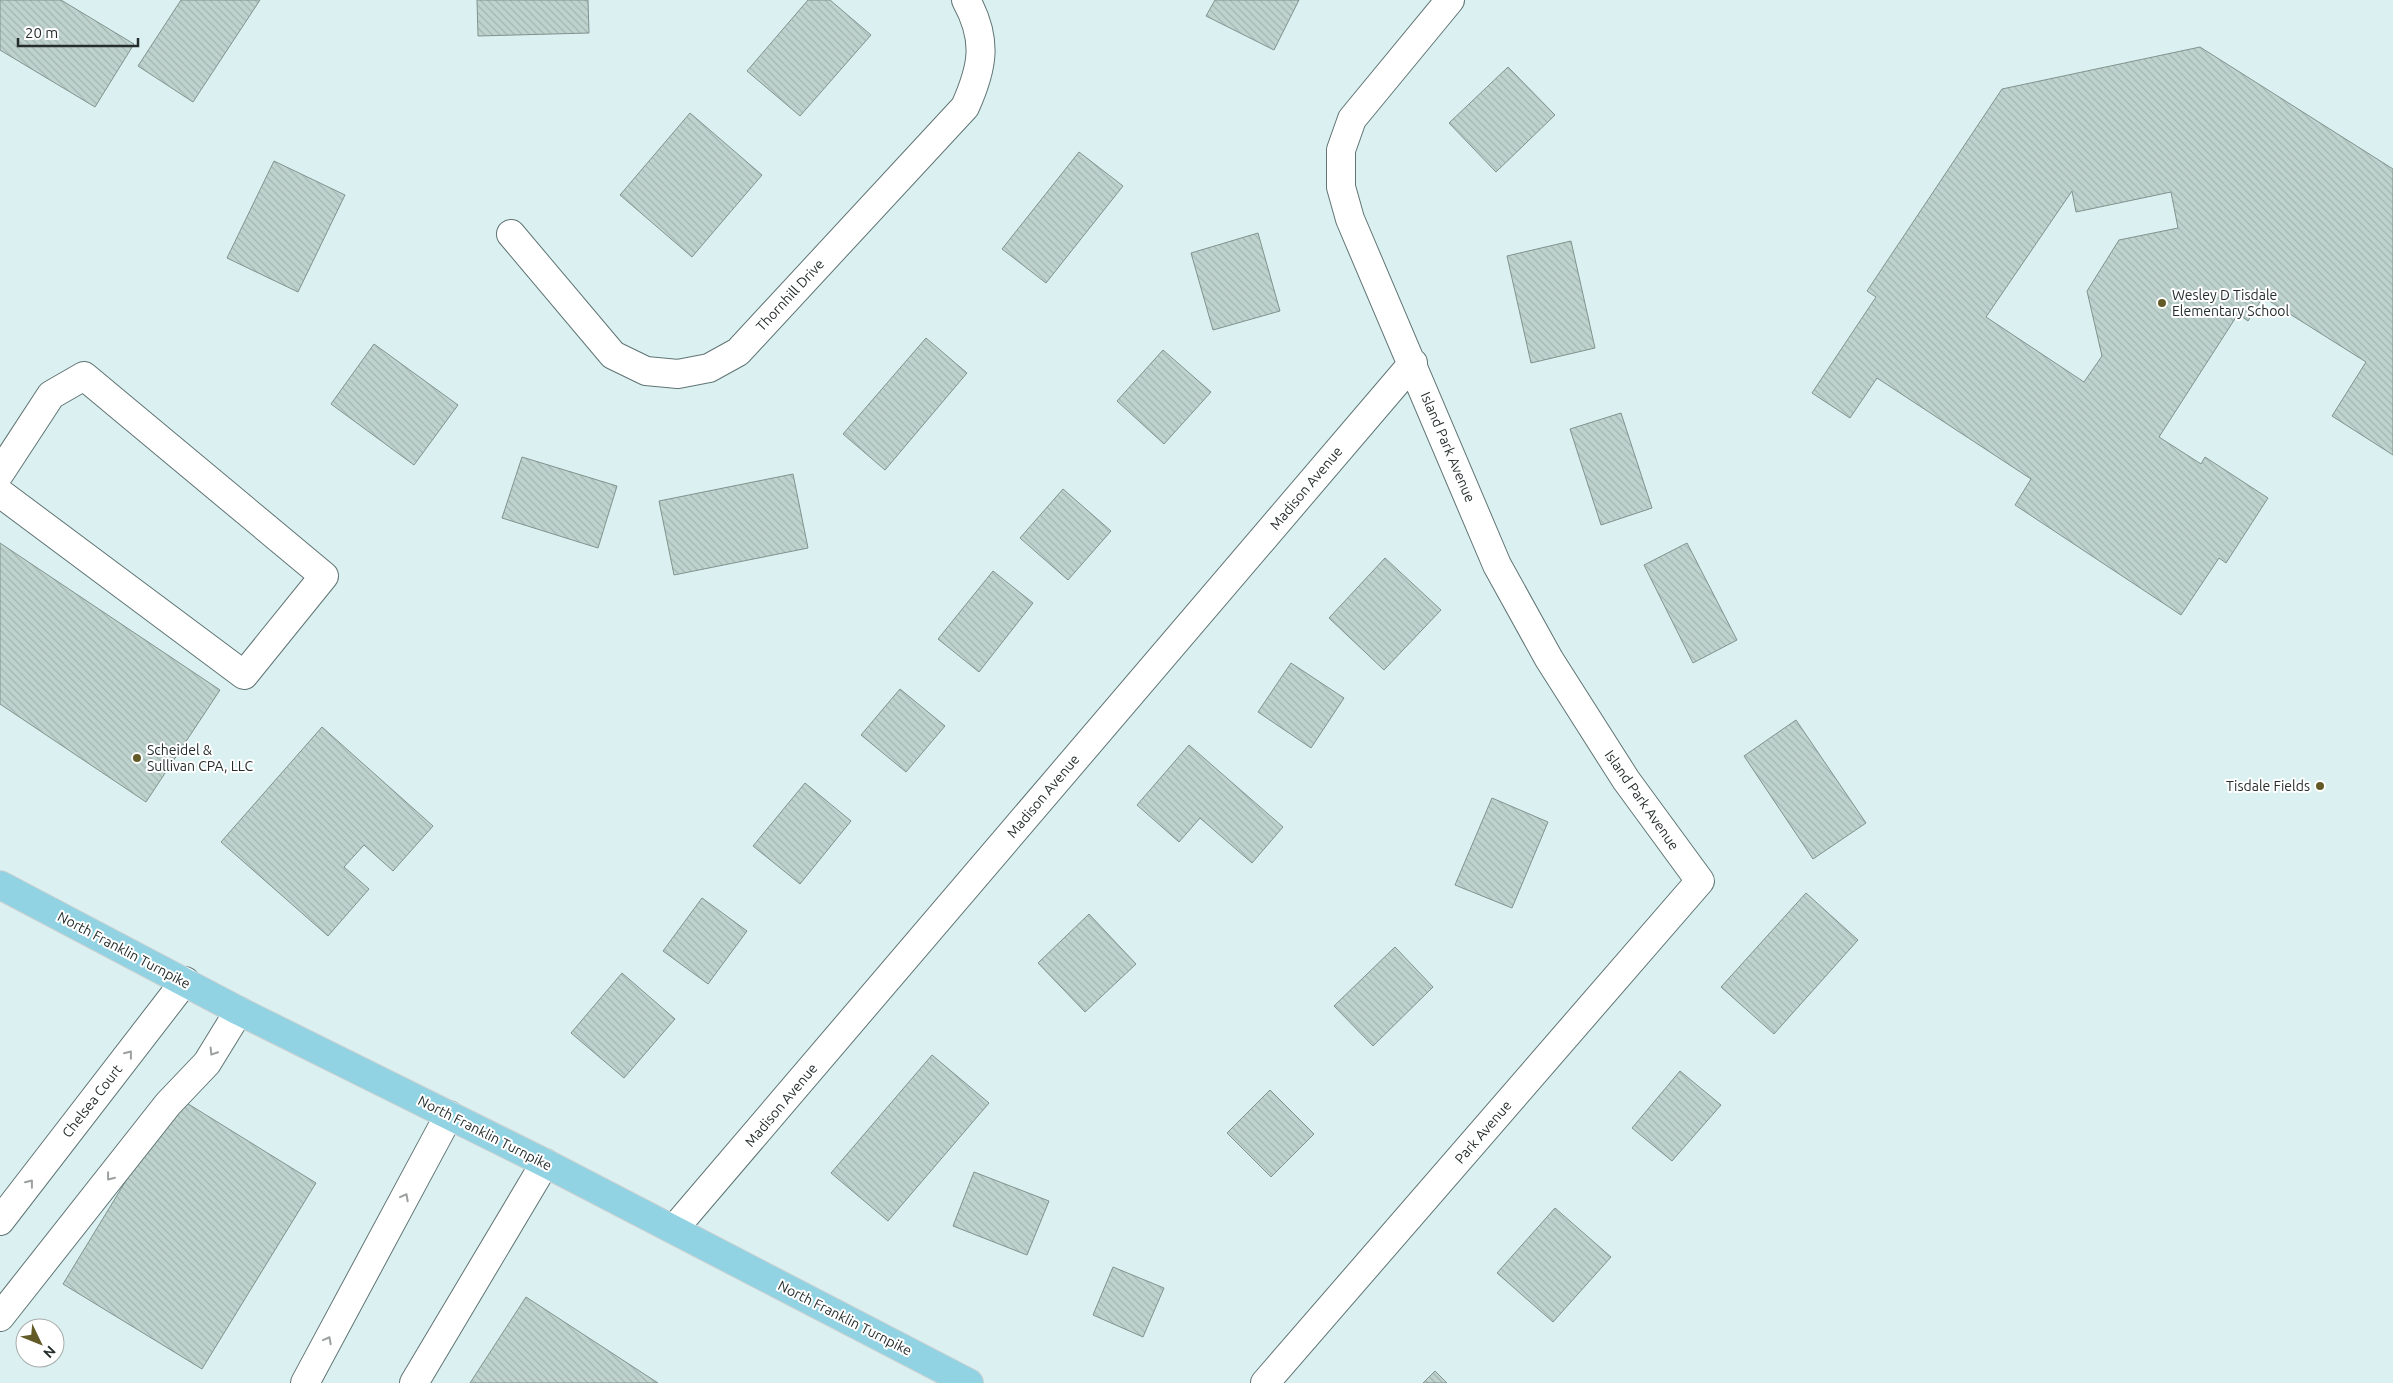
<svg xmlns="http://www.w3.org/2000/svg" width="2393" height="1383" viewBox="0 0 2393 1383" font-family="Ubuntu,sans-serif">
<style>
.building{fill:url(#building-back-hatch);stroke:#80938e;fill-rule:evenodd}
.lines{fill:none;stroke-linecap:round;stroke-linejoin:round}
.minor-casing{stroke:#617474;stroke-width:30}
.major-casing{stroke:#cfd1d1;stroke-width:30}
.minor{stroke:#fff;stroke-width:28}
.major{stroke:#92d3e3;stroke-width:28}
.oneway{stroke:#9da0a0}
.poi-dot{fill:#635b27;stroke:#fff;stroke-width:2}
.labels{text-anchor:middle;stroke-width:4;stroke-linejoin:round;paint-order:stroke}
.street-label{font-size:14px;fill:#252d2d;stroke:#fff}
.poi-label{font-size:14px;fill:#252d2d;stroke:#fff;text-anchor:start}
</style>
<defs>
<pattern id="building-back-hatch" width="6" height="6" patternUnits="userSpaceOnUse" patternTransform="scale(1.25)"><rect width="6" height="6" fill="#bfd3ce"/><path d="M-1 5l2 2M0 0l6 6M5-1l2 2" fill="none" stroke="#a4b5b1"/></pattern>
</defs>
<rect width="100%" height="100%" fill="#dbf1f1"/>
<path class="building" d="M0 0H61L134 44 95 107 0 50Z
M181 0H260L193 102 138 66Z
M477 0H588L589 33 478 36Z
M808 0H830L871 35 800 116 747 71Z
M1215 0H1299L1274 50 1206 16Z
M2200 47 2393 169V455L2332 416 2366 362 2263 297 2248 321 2238 314 2159 437 2201 464 2205 457 2268 498 2226 563 2219 558 2181 615 2015 505 2031 479 1877 378 1850 418 1812 393 1876 297 1867 291 2002 89ZM2072 191 2076 212 2171 192 2178 228 2119 240 2087 291 2102 356 2084 382 1986 317Z
M1508 67 1555 115 1496 172 1449 123Z
M690 113 762 175 692 257 620 195Z
M1079 152 1123 186 1046 283 1002 249Z
M274 161 345 195 298 292 227 258Z
M1258 233 1280 311 1213 330 1191 253Z
M1571 241 1595 348 1531 363 1507 256Z
M926 338 967 373 885 470 843 434Z
M374 344 458 405 414 465 331 404Z
M1163 350 1211 392 1164 444 1117 401Z
M1621 413 1652 508 1601 525 1570 429Z
M522 457 617 486 598 548 502 518Z
M793 474 808 548 674 575 659 501Z
M1063 489 1111 531 1068 580 1020 538Z
M0 543 220 690 146 802 0 704Z
M1687 543 1737 640 1693 663 1644 565Z
M1385 558 1441 610 1384 670 1329 618Z
M993 571 1033 603 979 672 938 639Z
M1291 663 1344 698 1311 748 1258 712Z
M900 689 945 726 906 772 861 735Z
M1796 720 1866 823 1813 859 1744 756Z
M322 727 433 826 393 871 364 845 344 867 369 889 328 936 221 842Z
M1189 745 1283 827 1252 863 1200 818 1179 842 1137 805Z
M805 783 851 821 800 884 753 846Z
M1492 798 1548 822 1512 908 1455 885Z
M1806 893 1858 940 1774 1034 1721 987Z
M702 898 747 931 708 984 663 951Z
M1089 914 1136 964 1085 1012 1038 963Z
M1395 947 1433 987 1373 1046 1334 1006Z
M622 973 675 1019 624 1078 571 1033Z
M932 1055 989 1103 888 1221 831 1173Z
M1680 1071 1721 1105 1672 1161 1632 1128Z
M1270 1090 1314 1134 1271 1177 1227 1133Z
M177 1097 316 1183 202 1369 63 1284Z
M974 1172 1049 1201 1027 1255 953 1226Z
M1555 1208 1611 1257 1553 1322 1497 1273Z
M1113 1267 1164 1288 1143 1337 1093 1315Z
M526 1297 658 1383H470Z
M1435 1371 1447 1383H1423Z"/>
<g class="lines">
<defs>
<path id="minor" d="M511 234 613 355 646 371 678 374 709 368 738 352 965 107C983 67 988 40 966 0
M0 473 51 395 84 376 324 576 244 675 0 493
M0 1221 185 981
M674 1229 1413 363
M0 1317 168 1104 207 1063 239 1011
M305 1383 449 1115
M414 1383 545 1163
M1265 1383 1700 881 1626 780 1549 659 1497 565 1350 219 1341 187V150L1352 119 1450 0"/>
<path id="major" d="M0 885 239 1011 545 1163 969 1383"/>
</defs>
<use href="#minor" class="minor-casing"/>
<use href="#major" class="major-casing"/>
<use href="#minor" class="minor"/>
<use href="#major" class="major"/>
</g>
<defs><path id="oneway-chevron" d="M-2-3.5L2.5 0L-2 3.5" fill="none" stroke-width="1.6" stroke-linecap="round" stroke-linejoin="round" transform="scale(1.25)"/></defs>
<g class="oneway">
<use href="#oneway-chevron" transform="translate(213 1052) rotate(122)"/>
<use href="#oneway-chevron" transform="translate(129 1054) rotate(-52)"/>
<use href="#oneway-chevron" transform="translate(110 1177) rotate(128)"/>
<use href="#oneway-chevron" transform="translate(30 1183) rotate(-52)"/>
<use href="#oneway-chevron" transform="translate(405 1197) rotate(-62)"/>
<use href="#oneway-chevron" transform="translate(328 1340) rotate(-62)"/>
</g>
<g class="poi-dot">
<circle cx="2162" cy="303" r="5"/>
<circle cx="137" cy="758" r="5"/>
<circle cx="2320" cy="786" r="5"/>
</g>
<g class="labels">
<g class="street-label">
<text transform="translate(790 295) rotate(-47)" y="5">Thornhill Drive</text>
<text transform="translate(1448 447) rotate(67)" y="5">Island Park Avenue</text>
<text transform="translate(1306 488) rotate(-50)" y="5">Madison Avenue</text>
<text transform="translate(1043 796) rotate(-50)" y="5">Madison Avenue</text>
<text transform="translate(1642 800) rotate(55)" y="5">Island Park Avenue</text>
<text transform="translate(124 950) rotate(28)" y="5">North Franklin Turnpike</text>
<text transform="translate(92 1101) rotate(-52)" y="5">Chelsea Court</text>
<text transform="translate(781 1105) rotate(-50)" y="5">Madison Avenue</text>
<text transform="translate(1483 1132) rotate(-49)" y="5">Park Avenue</text>
<text transform="translate(485 1133) rotate(27)" y="5">North Franklin Turnpike</text>
<text transform="translate(845 1318) rotate(27)" y="5">North Franklin Turnpike</text>
</g>
<g class="poi-label">
<text x="2172" y="300">Wesley D Tisdale<tspan x="2172" dy="16">Elementary School</tspan></text>
<text x="147" y="755">Scheidel &amp;<tspan x="147" dy="16">Sullivan CPA, LLC</tspan></text>
<text x="2310" y="791" text-anchor="end">Tisdale Fields</text>
</g>
</g>
<g transform="translate(40 1343) rotate(133)"><circle r="24" fill="#ffffff" stroke="#a8abab"/>
<path d="M0-4L9 19L0 12L-9 19Z" fill="#635b27"/>
<text y="-8" font-size="14" font-weight="bold" text-anchor="middle" fill="#252d2d">N</text>
</g>
<path d="M18 38v8h120v-8" fill="none" stroke="#252d2d" stroke-width="2.5"/>
<text x="25" y="38" font-size="15" fill="#252d2d" stroke="#ffffff" stroke-width="4" paint-order="stroke">20 m</text>
</svg>
